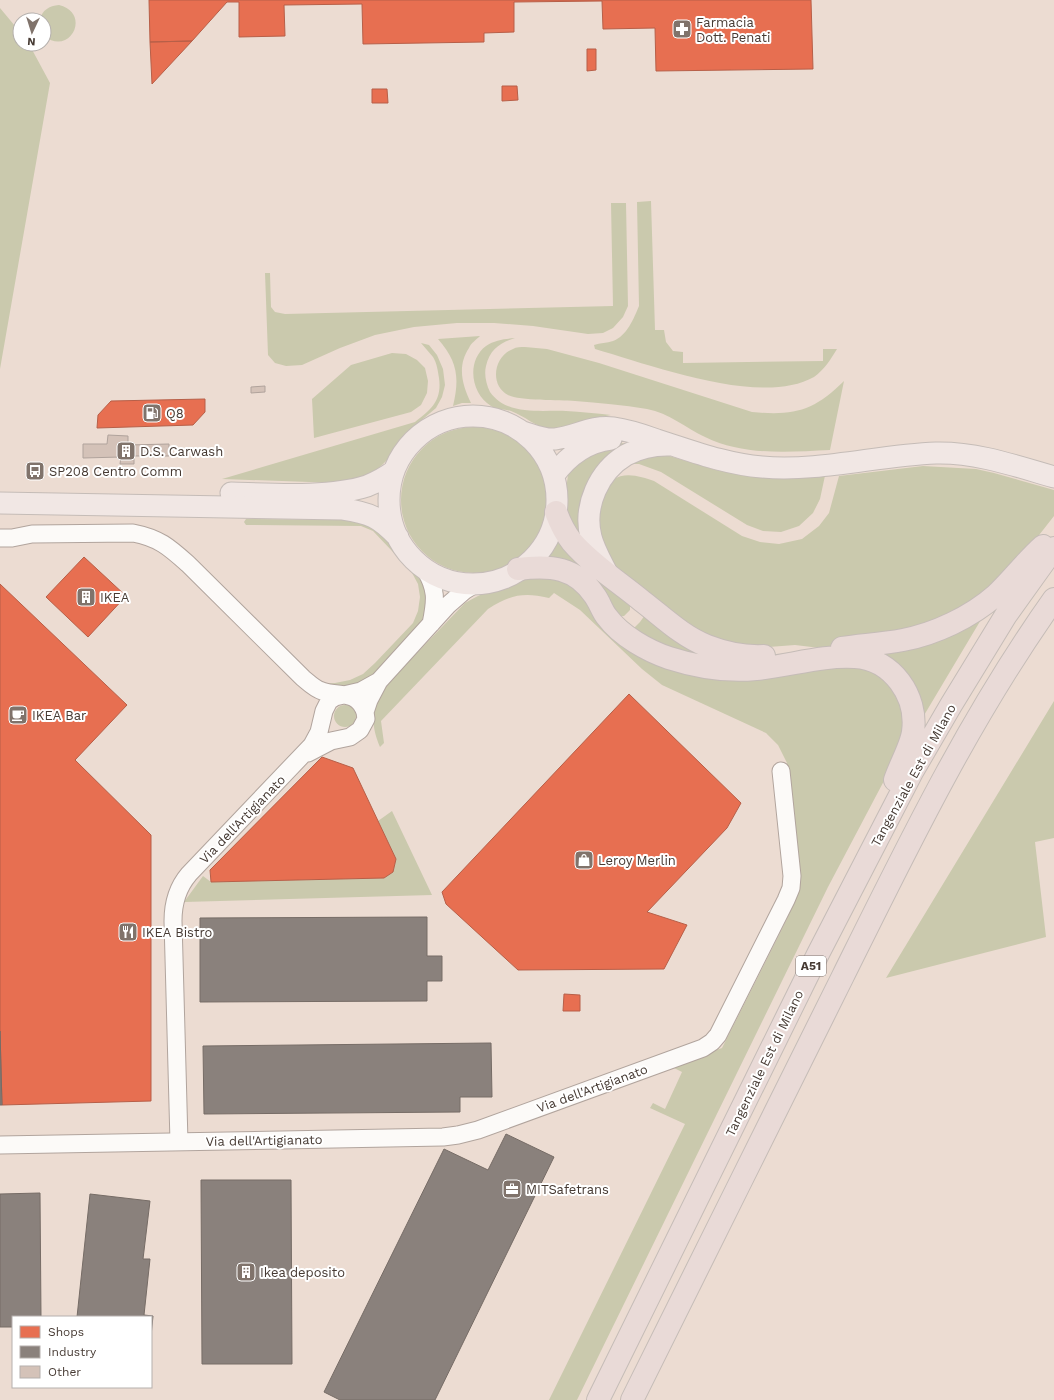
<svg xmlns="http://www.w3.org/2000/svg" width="1054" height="1400" viewBox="0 0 1054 1400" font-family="'Work Sans',sans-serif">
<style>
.green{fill:#cac9ad}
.shops{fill:#e76f51;stroke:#b75f48}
.industry{fill:#8a817c;stroke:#766c66}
.building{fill:#d4c2b8;stroke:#b0a39c}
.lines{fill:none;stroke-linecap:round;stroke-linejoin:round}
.minor-casing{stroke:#b1a49d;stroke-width:19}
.major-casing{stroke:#c5bcb7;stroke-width:23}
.highway-casing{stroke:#c5bcb7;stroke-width:24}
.minor{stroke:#fcfaf8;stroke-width:17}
.major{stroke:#f1e7e4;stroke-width:21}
.highway{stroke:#e9dad7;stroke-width:22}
.labels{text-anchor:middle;stroke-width:4;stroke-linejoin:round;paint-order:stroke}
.shield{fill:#fff;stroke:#7e7570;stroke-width:1}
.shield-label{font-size:12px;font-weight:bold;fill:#463a33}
.poi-label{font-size:13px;fill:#463a33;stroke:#fff;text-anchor:start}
.street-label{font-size:13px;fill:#463a33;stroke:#fff}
</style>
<rect width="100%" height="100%" fill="#ecdcd2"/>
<path class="green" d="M59 5C92 13 70 57 44 36V20H40C42 10 49 6 59 5Z
M0 8 20 32V44H29L50 83 0 369Z
M651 201 655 330H664L666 342 673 351 683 352V363L823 361V349H837C831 359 824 370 814 377 761 407 651 365 595 349L594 345C600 343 607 343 613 341 627 336 634 318 639 306L637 202Z
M611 203H626L628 306 623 317 613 328 603 333 588 334 533 326 494 323H457L414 327 375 335 340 348 302 365 286 366 275 363 268 355 265 273H270L271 307 275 312 285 314 613 306Z
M480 336C476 340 471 343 469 348 457 366 462 385 471 403H462L453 406C460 377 457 361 438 339Z
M515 338C500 343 490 349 486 366 484 374 486 384 490 392 507 416 540 410 566 411 581 412 596 413 611 415 606 416 599 417 594 418 578 422 566 431 550 429 535 427 525 416 511 411 505 409 496 410 491 406 471 394 466 361 486 346 495 340 505 339 515 338Z
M421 343 429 345 437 355 443 369 445 385 442 397 436 408 411 429 388 459 377 470 357 480 337 483 222 479 415 422C432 409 442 400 439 378 438 372 437 363 433 357 429 352 425 348 421 343Z
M525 347 547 349 599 363 752 412C794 416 814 411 844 381L830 450C788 452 744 456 705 437 686 428 669 413 647 409 623 405 599 403 575 401 560 400 520 401 508 395 489 385 494 356 513 349 516 347 521 347 525 347Z
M392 353 406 354 417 360 425 368 428 381 427 393 421 405 411 412 314 438 312 399 351 365Z
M401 500a73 73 0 1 1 146 0a73 73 0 1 1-146 0Z
M620 443 632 444 612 455 585 544 567 518 565 497 568 475 578 458Z
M663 454 716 470 749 475 826 471 820 499 813 513 799 526 781 532 763 531 747 525 661 472 639 464H622Z
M923 466 976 469 994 473 1054 490V516L1014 567 972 606 888 638 820 648 795 645 755 648 733 646 693 629 618 570 599 545 600 495C604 490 608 484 613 480 625 471 642 477 654 481L742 536 760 542 779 544 802 539 819 526 829 513 839 476Z
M246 519 353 520 370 523 393 539 401 552 423 578 429 610 420 627 371 678 358 685 344 688 319 684 335 683 350 680 363 674 375 663 413 623 418 611 420 597 418 584 411 571 373 531 361 526 246 525 244 522Z
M557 540 630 604V610L624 616 616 617 541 560 550 550Z
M527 575 568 578 642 652 828 662 880 671 905 710V741L828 887 577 1400H549L685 1124 650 1108 653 1103 665 1109 682 1072 672 1067 722 1048 786 921 797 897 799 880 787 763 778 745 766 733 662 685 642 669 580 610 554 593 549 598C523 592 510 595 488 609L381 721 384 743 380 747C373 731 370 712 378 696 381 692 385 687 388 683L465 603C485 591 506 585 527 575Z
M645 615 716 661 663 649 632 630 640 622Z
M982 618 923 717 874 652Z
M1054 701V838L1035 842 1046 937 886 978Z
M334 716a11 11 0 1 1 22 0a11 11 0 1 1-22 0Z
M392 811 432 895 184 902 203 876 211 882 384 878 393 872 396 859 378 821Z"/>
<path class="shops" d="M149 0H811L813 69 656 71 655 28 603 29 602 1 514 2V32L484 33V42L363 44 362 4 284 5 285 36 239 37V2H227L192 41 150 42Z
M192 41 152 84 150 42Z
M587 49H596V70L587 71Z
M502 86H517L518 100 502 101Z
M372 89H387L388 103H372Z
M205 399V412L193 425 97 428 98 415 111 401Z
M84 557 126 596 88 637 46 597Z
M0 584 127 705 75 760 151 835V1101L2 1105 0 1031Z
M629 694 741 803 727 828 647 912 687 925 664 969 518 970 446 904 442 892Z
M322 757 353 768 396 859 393 872 384 878 211 882 210 870Z
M564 994 580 995V1011H563Z"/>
<path class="industry" d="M427 917V956H442V981H427V1001L200 1002V918Z
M0 1031 2 1105H0Z
M491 1043 492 1097H460V1112L204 1114 203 1046Z
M506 1134 554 1157 435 1400H340L324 1392 444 1149 488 1170Z
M201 1180H291L292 1364H202Z
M40 1193 41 1317H13V1327H0V1194Z
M90 1194 150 1201 143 1259H150L144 1315 153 1316 151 1336V1317H77Z"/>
<path class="building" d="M265 386V392L251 393V387Z
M108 435 128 436V445L169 444V456H134V464H120L121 457 83 458V444H107Z"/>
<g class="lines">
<defs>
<path id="minor" d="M0 538H12L32 534 133 533C159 538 169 547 188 564L303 678C309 683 315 689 322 691 340 697 357 690 365 712
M424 567C437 590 436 599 431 624
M308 753 331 741 350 737 360 730 366 719 365 712 369 700 379 681 448 605 464 591 477 583
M179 1142 173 921C173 903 177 888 189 874L312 745 319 732 324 711 329 701 335 697 361 691 379 681
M0 1145 443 1137 458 1135 478 1130 703 1048 712 1042 718 1035 786 900 791 888 792 876 781 771"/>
<path id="major" d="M389 500a84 84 0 1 1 168 0a84 84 0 1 1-168 0Z
M523 432C533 435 544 440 555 439 575 437 592 425 613 428 628 430 643 435 657 440 692 451 725 464 762 467 820 472 878 455 936 453 976 452 1016 466 1054 477
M554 475C568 456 586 442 611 439
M231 493C271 494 330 498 367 486 377 482 386 477 394 471
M0 503 343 509C370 513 379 517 398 537
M607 573C601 561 594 549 591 537 583 506 599 471 626 455 639 448 653 445 667 445"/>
<path id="highway" d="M556 512C560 523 565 533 572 542 592 565 619 582 642 601 663 617 682 636 707 646 725 653 744 657 764 656
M518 569C551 565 576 567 595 596 600 603 602 611 607 617 621 636 648 651 669 658 697 667 726 672 756 669 789 666 822 655 855 657 892 659 918 696 913 732 911 746 900 765 895 780
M842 648C862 645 882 644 903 640 935 634 971 617 996 595 1012 580 1026 561 1043 546
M598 1400 818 954 912 772 951 705 1006 615 1054 548
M632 1400C702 1259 773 1117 843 976 907 847 970 717 1054 599"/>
</defs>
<use href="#minor" class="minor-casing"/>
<use href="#major" class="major-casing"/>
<use href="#highway" class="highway-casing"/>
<use href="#minor" class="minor"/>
<use href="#major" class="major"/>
<use href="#highway" class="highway"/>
</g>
<defs>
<symbol id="pharmacy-square" viewBox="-11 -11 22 22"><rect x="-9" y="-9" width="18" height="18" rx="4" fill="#80736b" stroke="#fff"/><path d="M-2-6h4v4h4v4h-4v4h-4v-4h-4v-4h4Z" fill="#fff"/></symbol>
<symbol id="fuel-square" viewBox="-11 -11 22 22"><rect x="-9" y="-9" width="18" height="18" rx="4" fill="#80736b" stroke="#fff"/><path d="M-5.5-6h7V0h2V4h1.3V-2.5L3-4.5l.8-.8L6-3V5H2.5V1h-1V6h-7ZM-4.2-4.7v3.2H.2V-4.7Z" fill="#fff"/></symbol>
<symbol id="building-square" viewBox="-11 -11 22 22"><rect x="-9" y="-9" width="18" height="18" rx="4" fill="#80736b" stroke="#fff"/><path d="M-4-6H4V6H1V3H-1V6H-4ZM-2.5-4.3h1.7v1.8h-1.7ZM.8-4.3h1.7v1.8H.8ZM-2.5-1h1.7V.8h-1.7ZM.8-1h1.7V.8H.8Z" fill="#fff"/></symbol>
<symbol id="bus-square" viewBox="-11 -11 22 22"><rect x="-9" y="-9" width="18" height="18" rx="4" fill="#80736b" stroke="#fff"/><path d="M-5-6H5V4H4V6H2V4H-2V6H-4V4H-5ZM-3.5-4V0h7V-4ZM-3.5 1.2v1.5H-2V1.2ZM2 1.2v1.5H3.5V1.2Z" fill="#fff"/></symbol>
<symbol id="cafe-square" viewBox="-11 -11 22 22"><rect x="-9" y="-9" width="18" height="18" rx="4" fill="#80736b" stroke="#fff"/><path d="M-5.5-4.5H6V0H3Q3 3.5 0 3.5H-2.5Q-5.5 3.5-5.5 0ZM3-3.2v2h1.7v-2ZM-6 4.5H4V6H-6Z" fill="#fff"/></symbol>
<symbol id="shop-square" viewBox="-11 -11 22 22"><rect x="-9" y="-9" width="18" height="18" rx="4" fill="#80736b" stroke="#fff"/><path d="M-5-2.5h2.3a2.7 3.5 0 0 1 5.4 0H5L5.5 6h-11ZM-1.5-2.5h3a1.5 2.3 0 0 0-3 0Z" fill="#fff"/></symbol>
<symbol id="restaurant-square" viewBox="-11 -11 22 22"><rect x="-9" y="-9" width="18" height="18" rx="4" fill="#80736b" stroke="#fff"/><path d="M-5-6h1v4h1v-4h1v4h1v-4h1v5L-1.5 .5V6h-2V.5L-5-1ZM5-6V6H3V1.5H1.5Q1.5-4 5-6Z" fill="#fff"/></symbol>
<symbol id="office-square" viewBox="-11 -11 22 22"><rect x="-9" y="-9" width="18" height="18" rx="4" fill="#80736b" stroke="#fff"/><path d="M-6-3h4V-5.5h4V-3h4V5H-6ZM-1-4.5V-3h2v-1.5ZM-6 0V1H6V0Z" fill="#fff"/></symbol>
</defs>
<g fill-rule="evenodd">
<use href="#pharmacy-square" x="671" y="18" width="22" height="22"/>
<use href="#fuel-square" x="141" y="402" width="22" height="22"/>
<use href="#building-square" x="115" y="440" width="22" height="22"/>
<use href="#bus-square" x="24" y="460" width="22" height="22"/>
<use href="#building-square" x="75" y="586" width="22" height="22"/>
<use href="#cafe-square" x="7" y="704" width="22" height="22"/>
<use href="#shop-square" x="573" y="849" width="22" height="22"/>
<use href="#restaurant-square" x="117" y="921" width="22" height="22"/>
<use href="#office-square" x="501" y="1178" width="22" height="22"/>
<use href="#building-square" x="235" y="1261" width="22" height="22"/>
</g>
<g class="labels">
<rect class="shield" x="796" y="956" width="30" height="20" rx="3"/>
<g class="shield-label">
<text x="811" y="970">A51</text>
</g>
<g class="poi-label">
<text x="696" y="27">Farmacia<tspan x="696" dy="15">Dott. Penati</tspan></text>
<text x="166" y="418">Q8</text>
<text x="140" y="456">D.S. Carwash</text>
<text x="49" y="476">SP208 Centro Comm</text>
<text x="100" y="602">IKEA</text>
<text x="32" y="720">IKEA Bar</text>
<text x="598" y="865">Leroy Merlin</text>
<text x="142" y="937">IKEA Bistro</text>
<text x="526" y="1194">MITSafetrans</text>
<text x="260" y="1277">Ikea deposito</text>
</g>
<g class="street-label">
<text transform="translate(913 775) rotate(-61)" y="5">Tangenziale Est di Milano</text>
<text transform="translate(242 819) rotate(-46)" y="5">Via dell'Artigianato</text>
<text transform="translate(764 1063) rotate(-64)" y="5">Tangenziale Est di Milano</text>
<text transform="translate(592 1088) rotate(-20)" y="5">Via dell'Artigianato</text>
<text transform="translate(264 1140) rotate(-1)" y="5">Via dell'Artigianato</text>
</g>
</g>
<rect x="12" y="1316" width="140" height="72" fill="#ffffff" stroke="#b5b0ad"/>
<rect x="20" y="1326" width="20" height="12" fill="#e76f51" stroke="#b5b0ad"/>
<text x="48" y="1336" font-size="12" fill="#463a33">Shops</text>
<rect x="20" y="1346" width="20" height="12" fill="#8a817c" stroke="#b5b0ad"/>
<text x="48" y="1356" font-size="12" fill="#463a33">Industry</text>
<rect x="20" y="1366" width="20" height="12" fill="#d4c2b8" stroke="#b5b0ad"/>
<text x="48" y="1376" font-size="12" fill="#463a33">Other</text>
<g transform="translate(32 32) rotate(184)"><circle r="19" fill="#ffffff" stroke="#b5b0ad"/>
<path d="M0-3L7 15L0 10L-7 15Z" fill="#80736b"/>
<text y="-6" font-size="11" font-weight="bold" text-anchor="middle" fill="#463a33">N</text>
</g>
</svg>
